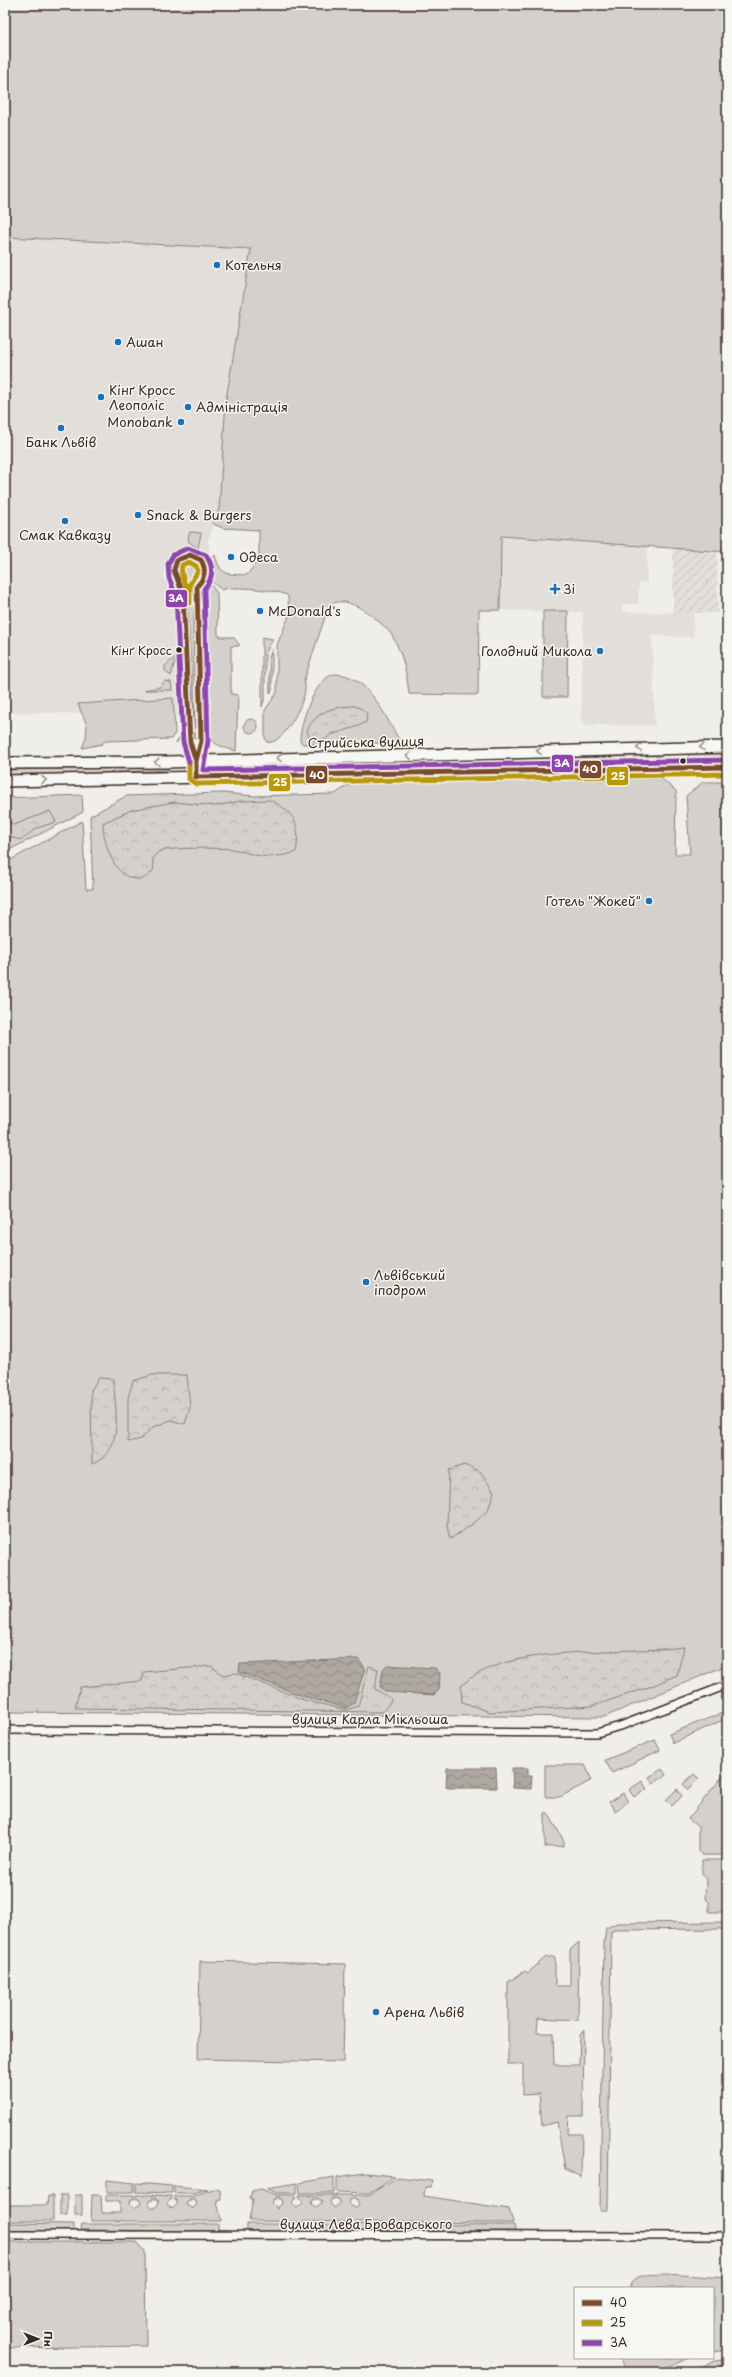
<svg xmlns="http://www.w3.org/2000/svg" width="732" height="2377" viewBox="0 0 732 2377" font-family="'Playpen Sans',sans-serif">
<style>
.built{fill:#e2dfdb}
.industrial{fill:url(#industrial-furrows)}
.green{fill:#d4d1cc;stroke:#887e75}
.forest{fill:url(#forest-crowns);stroke:#887e75}
.water{fill:url(#water-waves);stroke:#81766d}
.lines{fill:none;stroke-linecap:round;stroke-linejoin:round}
.street-casing{stroke:#3b2a1e;stroke-width:10}
.primary-casing{stroke:#3b2a1e;stroke-width:14}
.street{stroke:#f6f6f2;stroke-width:7}
.primary{stroke:#f6f6f2;stroke-width:11}
.bus-1-casing{stroke:#f6f6f2;stroke-width:8}
.bus-2-casing{stroke:#f6f6f2;stroke-width:8}
.bus-3-casing{stroke:#f6f6f2;stroke-width:8}
.bus-1{stroke:#7a4b2a;stroke-width:5}
.bus-2{stroke:#b99808;stroke-width:5}
.bus-3{stroke:#8e44ad;stroke-width:5}
.oneway{stroke:#989088}
.poi-dot{fill:#1f6fb2;stroke:#f6f6f2;stroke-width:1.5}
.bus-dot{fill:#3b2a1e;stroke:#f6f6f2;stroke-width:1.5}
.labels{text-anchor:middle;stroke-width:3;stroke-linejoin:round;paint-order:stroke}
.bus-label{font-size:12px;fill:#3b2a1e;stroke:#f6f6f2;text-anchor:end}
.poi-label{font-size:13px;fill:#3b2a1e;stroke:#f6f6f2;text-anchor:start}
.street-label{font-size:13px;fill:#3b2a1e;stroke:#f6f6f2}
.line-badge{stroke:#f6f6f2;stroke-width:1.5}
.badge-label{font-size:11px;text-anchor:middle;font-weight:bold;fill:#fff}
</style>
<defs>
<pattern id="industrial-furrows" width="10" height="10" patternUnits="userSpaceOnUse"><rect width="10" height="10" fill="#e2dfdb"/><path d="M-1 1l2-2M0 10L10 0M9 11l2-2" fill="none" stroke="#c3c0bc"/></pattern>
<pattern id="forest-crowns" width="20" height="18" patternUnits="userSpaceOnUse"><rect width="20" height="18" fill="#d4d1cc"/><path d="M2 6a3 3 0 1 1 6 0M12 15a3 3 0 1 1 6 0" fill="none" stroke="#b7b4af"/></pattern>
<pattern id="water-waves" width="16" height="10" patternUnits="userSpaceOnUse"><rect width="16" height="10" fill="#afa8a1"/><path d="M0 5q4-4 8 0t8 0" fill="none" stroke="#908983"/></pattern>
</defs>
<rect width="100%" height="100%" fill="#efeeea"/>
<filter id="ink" filterUnits="userSpaceOnUse"><feTurbulence type="fractalNoise" baseFrequency=".025" numOctaves="2"/><feDisplacementMap in="SourceGraphic" scale="8" xChannelSelector="R" yChannelSelector="G"/><feConvolveMatrix kernelMatrix="1 2 1 2 8 2 1 2 1" color-interpolation-filters="sRGB"/></filter>
<g filter="url(#ink)">
<path class="built" d="M5 237 251 249 226 400 219 509 208 541 214 575 210 584 204 592 202 603 203 716 5 712Z
M501 536 647 546V583H639L638 604H623L622 612 694 613 693 637 652 636 655 725H585L581 721 583 612 500 610Z"/>
<path class="industrial" d="M673 548 717 551 718 613H673Z"/>
<path class="green" d="M5 5H727V552L501 536 500 610H479L478 695 409 694C407 674 403 655 393 637 385 623 338 584 327 611L304 680C304 683 306 687 305 690 304 703 282 747 267 742L265 738V710L277 693V645L289 616 288 596C282 590 230 585 222 590L212 582 214 568 209 557 215 555C221 576 226 574 247 575L259 559V530L223 528 213 524 219 509 226 400 251 249 5 237Z
M190 532 201 533 198 548 189 542 188 537Z
M181 572a9 9 0 1 1 18 0a9 9 0 1 1-18 0Z
M210 584 217 593 218 635 221 637H233L239 644V646H231V694L238 695 236 751C221 747 208 743 203 726L202 603 204 592Z
M195 595 193 627 195 739 187 596Z
M543 611H568L567 697H543Z
M262 637 273 639 265 654V698L262 707Z
M272 649V691L270 693 269 658Z
M176 657 171 676 165 671V666Z
M334 674C368 673 386 718 401 743L303 744 300 741C300 722 315 679 334 674Z
M165 681 171 682 172 690H144L160 687Z
M173 698 175 733 171 739 105 741 102 744 82 748 86 738 87 725 78 704Z
M178 700C191 711 186 732 176 743L180 736Z
M244 726a7 7 0 1 1 14 0a7 7 0 1 1-14 0Z
M692 752H727V759L692 760 688 756Z
M652 755 663 758 659 761 221 770 217 768 221 765Z
M166 767 168 770 5 777V770Z
M662 779 676 791 675 854H690L686 796 703 782H727V1665L604 1717 5 1712V863L82 821 86 889H93L90 816 126 796 223 793 254 796 335 794 350 784Z
M82 795 83 812 5 852V798Z
M722 1713 725 1719 673 1743 669 1734Z
M655 1740 660 1750 612 1773 605 1760Z
M545 1765H585L592 1780 560 1797H545Z
M662 1769 666 1775 653 1784 649 1777Z
M727 1771V1855H702L698 1851V1827L688 1819Z
M694 1774 699 1779 688 1790 683 1784Z
M642 1781 647 1789 634 1797 629 1790Z
M677 1789 682 1796 672 1806 666 1800Z
M623 1793 628 1802 615 1811 609 1802Z
M545 1813H548L564 1841V1846L545 1847Z
M702 1860H727V1912H709V1902L705 1898 706 1879 702 1873Z
M727 1922V1929L614 1930 611 1932 608 2210H600L604 1943 606 1928 617 1923Z
M579 1942 578 2020 538 2018 537 2033H553L554 2065H579L580 2035 584 2030 583 2116H569L568 2134H582L581 2177 565 2169 557 2122 542 2126 539 2094 523 2095V2064H508V1982L525 1971 528 1973 546 1957H555V1986H570V1950Z
M200 1961 345 1964 343 2062 198 2059Z
M365 2173 395 2176 369 2193 337 2192V2177Z
M334 2177V2193H300L299 2183Z
M398 2177 432 2181 431 2187H425L424 2196 509 2209 513 2223 249 2221 253 2199 250 2198 252 2191 261 2189 277 2195V2199H274L272 2203 277 2208 283 2203 282 2199H279V2195H296V2199H294L292 2203 297 2208 303 2203 301 2199H299V2195H315V2199H312L311 2204 317 2208 322 2203 320 2199H317V2195H334V2199H331L330 2203 334 2208 340 2203 339 2199H336V2195H353V2199L350 2200 349 2204 355 2208 359 2204 358 2199H355V2195H369Z
M107 2180 134 2183V2192H107Z
M136 2183 172 2186V2193L136 2192Z
M297 2183V2193H277L266 2188Z
M174 2186 208 2189 194 2193H174Z
M213 2189 220 2190 221 2199 217 2200 221 2221H91L92 2195H101L102 2213H120V2201H106V2195H134V2199H131L130 2204 134 2208 141 2204 139 2199H136V2195H153V2200H150L148 2204 153 2209 159 2204 158 2200H155V2195L171 2196V2200H169L167 2204 172 2209 178 2204 176 2200H174V2196H191V2200H188L186 2205 193 2209 197 2204 196 2200H193V2196Z
M60 2195H67V2215H60Z
M75 2195H82V2215H75Z
M48 2196H53V2221H5V2205H47Z
M5 2223 74 2224V2231H5Z
M82 2224H218V2231L81 2230Z
M247 2224 514 2225 515 2231H247Z
M5 2242H137L145 2251 146 2346 5 2348Z
M666 2274 727 2278V2349L713 2351V2288H629C634 2272 652 2275 666 2274Z
M620 2358H689C667 2367 645 2377 623 2366Z
M727 2359V2372H694L715 2361Z"/>
<path class="forest" d="M355 706 362 709 367 714 366 722 359 726 330 735 325 740 317 741 310 738 307 731C315 711 335 706 355 706Z
M270 800C295 812 301 825 296 852 284 856 274 857 262 856 252 855 242 851 232 849 220 848 166 847 158 852 152 857 152 862 154 869 150 875 144 880 136 879 114 878 103 842 103 823L131 810 174 802 216 806 241 801Z
M50 811 56 822C50 824 43 826 37 828 27 834 24 844 12 837L5 839V820L14 825Z
M152 1375H187L190 1408 185 1424 171 1420 153 1427 141 1439 128 1442V1398L133 1381Z
M99 1378 113 1379C115 1407 126 1451 92 1464L91 1390Z
M464 1465 480 1471 494 1492 488 1510 473 1524 450 1539 447 1526 449 1470Z
M684 1647 677 1675 652 1686 593 1706 490 1712 462 1702 461 1686C505 1642 624 1655 684 1647Z
M211 1666 223 1675 236 1673 304 1700 346 1710 358 1706 369 1666 378 1669 375 1689 392 1699 383 1712 75 1708 80 1687 142 1681 144 1672Z"/>
<path class="water" d="M358 1659 365 1668 354 1703 346 1708 305 1697 239 1672 240 1664Z
M387 1665 435 1668 440 1673 439 1690 434 1695 386 1692 380 1687 383 1669Z
M447 1768H496L497 1788H448L446 1787Z
M512 1768H528V1776H532L531 1789 513 1788Z"/>
<g class="lines">
<defs>
<path id="street" d="M5 1730 597 1733 623 1725 727 1685
M5 2235 727 2236"/>
<path id="primary" d="M5 763 166 762 727 747
M5 781 727 767"/>
</defs>
<use href="#street" class="street-casing"/>
<use href="#primary" class="primary-casing"/>
<use href="#street" class="street"/>
<use href="#primary" class="primary"/>
<defs>
<path id="bus-1" d="M190 555 201 560C207 570 205 578 197 586L201 741 196 761 190 742 183 594 174 570 177 560Z
M196 761V777L727 767"/>
<path id="bus-2" d="M189 562 196 566 198 571 190 584V603C190 591 179 577 182 565Z
M189 762V779L196 784 727 774"/>
<path id="bus-3" d="M189 762 183 742 176 596 169 578 168 564 173 555 188 548 206 555C214 567 214 578 204 589L208 741 203 770 727 760"/>
</defs>
<use href="#bus-1" class="bus-1-casing"/>
<use href="#bus-2" class="bus-2-casing"/>
<use href="#bus-3" class="bus-3-casing"/>
<use href="#bus-1" class="bus-1"/>
<use href="#bus-2" class="bus-2"/>
<use href="#bus-3" class="bus-3"/>
</g>
<defs><path id="oneway-chevron" d="M-2-3.5L2.5 0L-2 3.5" fill="none" stroke-width="1.6" stroke-linecap="round" stroke-linejoin="round"/></defs>
<g class="oneway">
<use href="#oneway-chevron" transform="translate(702 747) rotate(179)"/>
<use href="#oneway-chevron" transform="translate(639 748) rotate(179)"/>
<use href="#oneway-chevron" transform="translate(539 751) rotate(178)"/>
<use href="#oneway-chevron" transform="translate(409 756) rotate(179)"/>
<use href="#oneway-chevron" transform="translate(279 758) rotate(179)"/>
<use href="#oneway-chevron" transform="translate(157 762) rotate(179)"/>
<use href="#oneway-chevron" transform="translate(44 780) rotate(-2)"/>
</g>
</g>
<g class="poi-dot">
<circle cx="217" cy="265" r="4"/>
<circle cx="118" cy="342" r="4"/>
<circle cx="101" cy="397" r="4"/>
<circle cx="188" cy="407" r="4"/>
<circle cx="181" cy="422" r="4"/>
<circle cx="61" cy="428" r="4"/>
<circle cx="138" cy="515" r="4"/>
<circle cx="65" cy="521" r="4"/>
<circle cx="231" cy="557" r="4"/>
<path d="M553 583h4v4h4v4h-4v4h-4v-4h-4v-4h4z"/>
<circle cx="260" cy="611" r="4"/>
<circle cx="600" cy="651" r="4"/>
<circle cx="649" cy="901" r="4"/>
<circle cx="366" cy="1282" r="4"/>
<circle cx="376" cy="2012" r="4"/>
</g>
<g class="bus-dot">
<circle cx="179" cy="650" r="3.5"/>
<circle cx="683" cy="761" r="3.5"/>
</g>
<g class="labels">
<g class="bus-label">
<text x="172" y="655">Кінґ Кросс</text>
</g>
<g class="poi-label">
<text x="225" y="270">Котельня</text>
<text x="126" y="347">Ашан</text>
<text x="109" y="395">Кінґ Кросс<tspan x="109" dy="15">Леополіс</tspan></text>
<text x="196" y="412">Адміністрація</text>
<text x="173" y="427" text-anchor="end">Monobank</text>
<text x="61" y="447" text-anchor="middle">Банк Львів</text>
<text x="146" y="520">Snack &amp; Burgers</text>
<text x="65" y="540" text-anchor="middle">Смак Кавказу</text>
<text x="239" y="562">Одеса</text>
<text x="563" y="594">3і</text>
<text x="268" y="616">McDonald's</text>
<text x="592" y="656" text-anchor="end">Голодний Микола</text>
<text x="641" y="906" text-anchor="end">Готель "Жокей"</text>
<text x="374" y="1280">Львівський<tspan x="374" dy="15">іподром</tspan></text>
<text x="384" y="2017">Арена Львів</text>
</g>
<g class="street-label">
<text transform="translate(366 742) rotate(-1)" y="5">Стрийська вулиця</text>
<text x="370" y="1724">вулиця Карла Мікльоша</text>
<text x="366" y="2229">вулиця Лева Броварського</text>
</g>
</g>
<g class="line-badge">
<rect x="165" y="589" width="23" height="19" rx="4" fill="#8e44ad"/>
<rect x="551" y="754" width="23" height="19" rx="4" fill="#8e44ad"/>
<rect x="579" y="760" width="23" height="19" rx="4" fill="#7a4b2a"/>
<rect x="305" y="765" width="23" height="19" rx="4" fill="#7a4b2a"/>
<rect x="606" y="766" width="23" height="20" rx="4" fill="#b99808"/>
<rect x="268" y="773" width="23" height="19" rx="4" fill="#b99808"/>
</g>
<g class="badge-label">
<text x="176" y="602">3А</text>
<text x="562" y="767">3А</text>
<text x="590" y="773">40</text>
<text x="317" y="779">40</text>
<text x="618" y="780">25</text>
<text x="280" y="786">25</text>
</g>
<rect width="732" height="2377" fill="none" stroke="#f6f6f2" stroke-width="20"/>
<rect x="10" y="10" width="712" height="2357" fill="none" stroke="#3b2a1e" stroke-width="1.5" filter="url(#ink)"/>
<rect x="574" y="2287" width="140" height="72" fill="#f6f6f2" stroke="#aba49d"/>
<rect x="582" y="2300" width="20" height="6" fill="#7a4b2a" stroke="#aba49d"/>
<text x="610" y="2307" font-size="12" fill="#3b2a1e">40</text>
<rect x="582" y="2320" width="20" height="6" fill="#b99808" stroke="#aba49d"/>
<text x="610" y="2327" font-size="12" fill="#3b2a1e">25</text>
<rect x="582" y="2340" width="20" height="6" fill="#8e44ad" stroke="#aba49d"/>
<text x="610" y="2347" font-size="12" fill="#3b2a1e">3А</text>
<g transform="translate(38 2339) rotate(90)" stroke="#f6f6f2" stroke-width="3" paint-order="stroke">
<path d="M0-3L7 15L0 10L-7 15Z" fill="#3b2a1e"/>
<text y="-6" font-size="11" font-weight="bold" text-anchor="middle" fill="#3b2a1e">Пн</text>
</g>
</svg>
